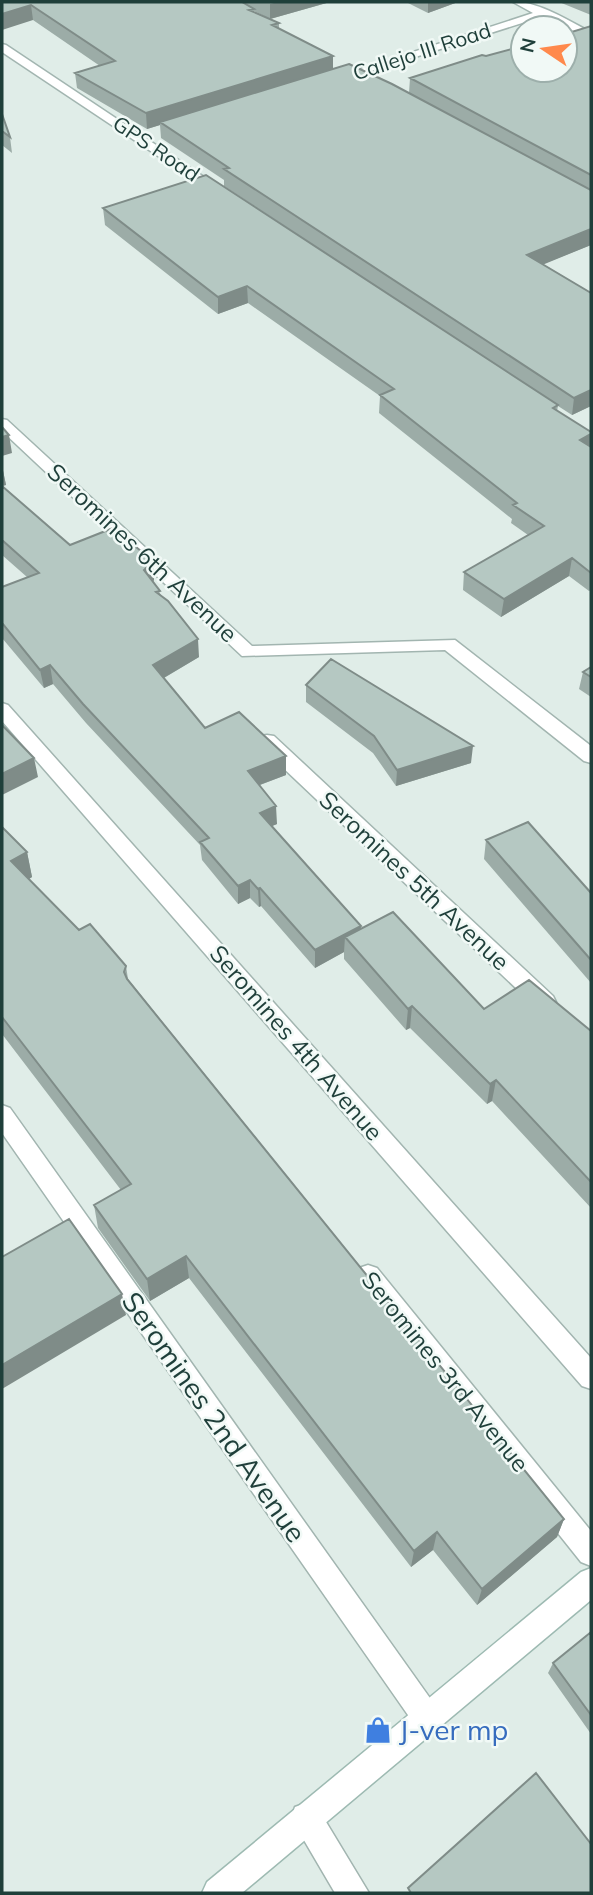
<svg xmlns="http://www.w3.org/2000/svg" width="593" height="1895" viewBox="0 0 593 1895" font-family="Mulish,sans-serif">
<style>
.lines{fill:none;stroke-linecap:round;stroke-linejoin:round}
.street-casing{stroke:#a2b5b0;stroke-width:3}
.secondary-casing{stroke:#9dbab2;stroke-width:3}
.street{fill:#fff;fill-rule:evenodd}
.secondary{fill:#fff;fill-rule:evenodd}
.wall{fill:#9caca7}
.shaded-wall{fill:#7f8c88}
.building{fill:#b5c8c2;stroke:#7f8c88;stroke-width:2}
.labels{text-anchor:middle;stroke-width:5;stroke-linejoin:round;paint-order:stroke}
.far-street-label{font-size:21px;fill:#1f3f3a;stroke:#f1f9f6}
.street-label{font-size:24px;fill:#1f3f3a;stroke:#f1f9f6}
.near-street-label{font-size:28px;fill:#1f3f3a;stroke:#f1f9f6}
.near-shop-label{font-size:28px;fill:#366cbe;stroke:#f1f9f6;text-anchor:start}
</style>
<rect width="100%" height="100%" fill="#e0ede8"/>
<g class="lines">
<defs>
<path id="street" d="M513 2C539 1 568 21 591 32V39L541 17 340 81 330 79 533 13Z
M2 44 6 45 228 193 222 197 218 196 2 52Z
M2 419 7 420 252 646 455 640 591 746V763L584 761 445 650 242 656 2 431Z
M2 703 8 705 591 1358V1389L582 1386 2 721Z
M267 735 274 736 553 996 556 1002 553 1008 545 1011 537 1008 260 746 258 741 260 736Z
M2 1105 10 1108 437 1708 442 1718 437 1728 427 1733 417 1728 2 1133Z
M368 1265 377 1268 591 1531V1566L581 1562 359 1284 356 1276 359 1268Z
M306 1803 317 1807 369 1893H335L291 1818 295 1807Z"/>
<path id="secondary" d="M591 1568V1600L242 1893H202L207 1882 581 1572Z"/>
</defs>
<use href="#street" class="street-casing"/>
<use href="#secondary" class="secondary-casing"/>
<use href="#street" class="street"/>
<use href="#secondary" class="secondary"/>
</g>
<path class="wall" d="M2 2H330L270 19 254 11V13L279 23V29L333 69 409 93 410 78 591 26V245L543 264 591 293V406L572 415 558 406 557 411 591 432V590L589 591 569 576 501 617 463 590 464 572 528 535 511 523 512 519 379 413 380 396 248 303 218 314 105 225 103 208 400 302 224 186V180L161 138 160 125 147 129 77 88 75 73 100 66 33 20Z
M406 2H458L428 13Z
M559 2H591V15Z
M2 114 10 137 12 153 2 145Z
M2 466 6 485 2 486 70 545 153 561 154 580 153 582 199 657 164 678 205 728 286 775 260 785 277 824 272 826 361 929 484 1009 591 1031V1208L492 1101 487 1104 410 1028 406 1030 344 959V952L315 968 261 906 259 907 250 898 238 904 202 860 200 845 86 723 53 684 44 688 2 638V587L27 577 2 555Z
M591 667V697L579 689 583 672Z
M306 685 471 763 396 786 373 753 306 702Z
M2 827 27 852 32 877 29 879 79 930 126 966 128 979 564 1519 557 1537 477 1605 433 1550 411 1567 189 1278 150 1301 98 1228 94 1205 121 1190 2 1034Z
M486 840 591 893V983L484 859Z
M591 1632V1734L548 1673 553 1663Z"/>
<path class="shaded-wall" d="M278 2H330L270 19V4Z
M428 2H458L428 13Z
M31 5 33 20 2 30V14Z
M333 56V72L160 122V125L147 129 146 113Z
M591 229V245L525 272 527 255Z
M247 286 248 303 218 314V297Z
M591 390V406L572 415 574 398Z
M591 434V443L590 451 580 440Z
M9 435 12 453 2 456V437Z
M2 466 6 485 2 486Z
M572 558 569 576 501 617 504 599Z
M153 561 154 580 146 589 144 570Z
M198 639 199 657 155 683 153 665Z
M50 665 53 684 44 688 40 670Z
M473 746 471 763 396 786 397 770Z
M286 756V775L249 789 248 771Z
M34 758 38 777 2 795V774Z
M276 806 277 824 260 831V813Z
M27 852 32 877 16 887 11 861Z
M250 880V898L238 904V886Z
M260 888 261 906 259 907 258 889Z
M361 926 360 944 345 937 344 952 315 968V950Z
M412 1006 410 1028 406 1030 408 1009Z
M496 1080 492 1101 487 1104 490 1084Z
M186 1256 189 1278 150 1301 147 1279Z
M122 1294 126 1315 2 1389V1365Z
M564 1519 557 1537 477 1605 482 1589Z
M437 1532 433 1550 411 1567 414 1551Z"/>
<path class="building" d="M2 2H242L254 9 249 10 279 23 272 25 333 56 146 113 75 73 115 61 31 5 2 14Z
M591 26V175L410 78 482 55 486 56 523 46V70H565V34Z
M349 64 392 84 591 190V229L527 255 591 293V390L574 398 224 169 229 168 160 122Z
M2 114 10 137 2 131Z
M206 175 558 405 553 408 591 432V434L580 440 591 447V573L572 558 504 599 464 572 544 526 513 505 517 503 380 395 394 389 247 286 218 297 103 208Z
M2 427 9 435 2 437Z
M2 486 70 545 113 528 153 561 144 570 160 591 156 592 168 601 198 639 153 665 205 728 239 712 286 756 248 771 276 806 260 813 361 926 315 950 260 888 258 889 250 880 238 886 200 842 209 838 83 704 50 665 40 670 2 623V587L39 573 2 540Z
M331 659 473 746 397 770 374 736 306 685Z
M591 667V677L583 672Z
M2 725 34 758 2 774Z
M528 822 591 893V960L486 840Z
M2 827 27 852 11 861 79 930 90 924 126 966 124 972 127 979 564 1519 482 1589 437 1532 414 1551 186 1256 147 1279 94 1205 131 1184 2 1017Z
M393 912 484 1009 529 980 591 1031V1182L496 1080 490 1084 412 1006 408 1009 345 937Z
M69 1219 122 1294 2 1365V1257Z
M591 1632V1715L553 1663Z
M536 1773 591 1844V1893H411L408 1888Z"/>
<defs>
<symbol id="shop-bare" viewBox="-9 -9 18 18"><path d="M-5-2.5h2.3a2.7 3.5 0 0 1 5.4 0H5L5.5 6h-11ZM-1.5-2.5h3a1.5 2.3 0 0 0-3 0Z" fill="#3f7fe0" stroke="#f1f9f6" stroke-width="2.5" paint-order="stroke"/></symbol>
</defs>
<g fill-rule="evenodd">
<use href="#shop-bare" x="359" y="1711" width="38" height="38"/>
</g>
<g class="labels">
<g class="far-street-label">
<text transform="translate(422 52) rotate(-18)" y="7">Callejo III Road</text>
<text transform="translate(156 149) rotate(34)" y="7">GPS Road</text>
</g>
<g class="street-label">
<text transform="translate(142 553) rotate(43)" y="8">Seromines 6th Avenue</text>
<text transform="translate(414 881) rotate(43)" y="8">Seromines 5th Avenue</text>
<text transform="translate(296 1043) rotate(49)" y="8">Seromines 4th Avenue</text>
<text transform="translate(445 1372) rotate(51)" y="8">Seromines 3rd Avenue</text>
</g>
<g class="near-street-label">
<text transform="translate(214 1417) rotate(55)" y="10">Seromines 2nd Avenue</text>
</g>
<g class="near-shop-label">
<text x="399" y="1740">J-ver mp</text>
</g>
</g>
<rect width="593" height="1895" fill="none" stroke="#1f3f3a" stroke-width="7"/>
<g transform="translate(544 49) rotate(283)"><circle r="33" fill="#f1f9f6" stroke="#9dafab" stroke-width="2"/>
<path d="M0-5L12 26L0 18L-12 26Z" fill="#ff894c"/>
<text y="-10" font-size="19" font-weight="bold" text-anchor="middle" fill="#1f3f3a">N</text>
</g>
</svg>
